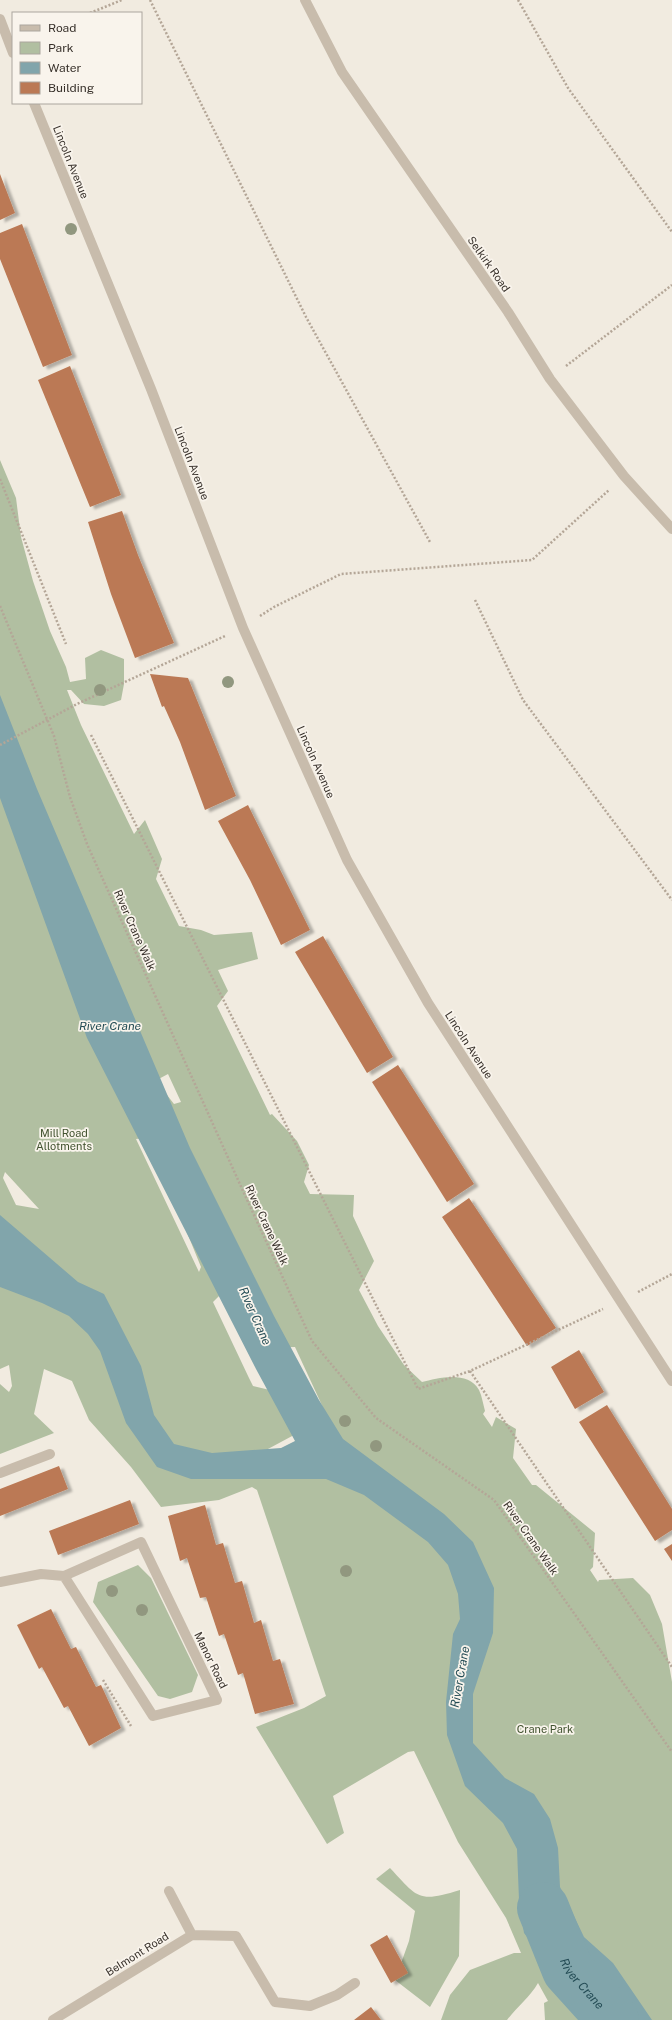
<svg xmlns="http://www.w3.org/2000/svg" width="672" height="2020" viewBox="0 0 672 2020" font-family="'Public Sans',sans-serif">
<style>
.green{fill:#b1bfa1;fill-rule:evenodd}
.water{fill:#81a5ab}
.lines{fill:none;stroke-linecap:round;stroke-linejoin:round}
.river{stroke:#81a5ab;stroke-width:52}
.building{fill:#bb7954;filter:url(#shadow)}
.path{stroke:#b4a697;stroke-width:2.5;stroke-dasharray:2 2;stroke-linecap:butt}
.minor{stroke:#c8bcac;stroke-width:10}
.tree{fill:#91977f}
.labels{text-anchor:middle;stroke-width:3.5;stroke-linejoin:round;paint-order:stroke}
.street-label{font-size:11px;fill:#37302a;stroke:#f9f4ec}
.park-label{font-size:11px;fill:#425330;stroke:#f9f4ec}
.water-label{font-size:12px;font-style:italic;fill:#244c55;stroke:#f9f4ec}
</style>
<defs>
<filter id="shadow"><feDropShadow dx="4.5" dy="2.5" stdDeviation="1" flood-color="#0004"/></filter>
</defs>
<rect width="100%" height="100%" fill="#f1ebe0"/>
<path class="green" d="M0 460 16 498 21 537 33 581 50 631 66 667 70 682 86 679 85 658 101 650 124 659V684L121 700 104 706 84 704 71 690H67L81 725 134 834 145 820 162 859 156 879 179 926 201 930 214 935 252 932 258 959 218 970 228 991 217 1006 270 1115 272 1114 297 1141 309 1165 304 1182 310 1194 354 1195 353 1216 374 1261 359 1290 378 1326 404 1365 422 1382C438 1378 468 1370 479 1390 482 1396 483 1404 485 1411L483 1414 492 1427 496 1417 516 1429 513 1458 532 1485H536L595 1533 593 1567 590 1570 598 1582 599 1580 633 1578 650 1595 662 1624 672 1682V2020H545L544 2003 548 2001 538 1983C530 1997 517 2007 507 2020H441L450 1995 470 1970 514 1953H521L506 1918 458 1842 414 1751 408 1752 333 1796 344 1833 327 1844 256 1727 304 1708 326 1696 257 1490 252 1487 219 1500 161 1507 131 1467 89 1420 72 1381 44 1369 34 1414 54 1433 0 1454V1384L9 1392 12 1386 9 1365 0 1369ZM168 1074 181 1102 174 1104 160 1086 153 1082ZM145 1138 173 1198 201 1267 199 1272 136 1139ZM5 1172 39 1209 16 1205 3 1178ZM222 1293 253 1348 295 1347 357 1481 293 1470 289 1479H255L253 1457 294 1435 274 1391 253 1386 249 1378 213 1302Z
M138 1565 151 1578 198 1675 192 1692 170 1699 158 1696 93 1602 98 1582Z
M390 1868C418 1898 418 1903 460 1890L459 1956 430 2007 395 1980 409 1941 415 1911 376 1879Z"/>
<path class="water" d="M0 695 37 789 190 1148 274 1316 319 1400 343 1439 444 1514 473 1542 494 1588 493 1633 473 1694V1743L505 1778 534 1794 550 1819 558 1848 560 1887 584 1937 613 1963 652 2020H622L614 2007 597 1989 544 1958 524 1933 519 1900 517 1849 503 1823 465 1786 447 1735 446 1702 453 1634 460 1619 458 1594 448 1565 428 1542 364 1495 326 1479H191L157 1467 126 1423 100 1351 88 1334 69 1316 42 1303 0 1287V1215L78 1282 104 1294 141 1366 154 1415 174 1444 212 1453 281 1448 295 1441 256 1369 87 1038 0 798Z"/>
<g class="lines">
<path class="river" id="s1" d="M543 1908 568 1970 613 2020"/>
</g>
<path class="building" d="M0 174 15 213 0 220Z
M22 224 72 355 43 367 0 259V233Z
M70 366 121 495 90 507 38 380Z
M122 511 138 555 174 643 135 658 111 594 88 522Z
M150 674 188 678 236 796 205 810 180 742 164 706 162 707Z
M248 805 310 930 281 945 250 880 218 821Z
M323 936 393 1057 367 1073 295 952Z
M398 1065 474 1184 447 1202 372 1082Z
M469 1198 556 1328 527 1346 442 1217Z
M579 1350 604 1392 575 1409 551 1367Z
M607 1405 672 1509V1530L655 1541 579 1422Z
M59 1466 68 1489 0 1516V1489Z
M130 1500 139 1524 58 1555 49 1531Z
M205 1505 216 1545 223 1543 235 1583 242 1581 254 1623 261 1620 273 1661 280 1659 294 1704 255 1714 243 1673 238 1675 224 1634 219 1636 206 1597 200 1598 187 1558 180 1561 168 1516Z
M672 1544V1561L664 1549Z
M51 1609 71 1649 76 1647 96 1687 101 1685 121 1728 89 1746 68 1706 64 1708 42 1667 39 1669 17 1625Z
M387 1935 408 1973 391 1983 370 1945Z
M371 2007 381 2020H354Z"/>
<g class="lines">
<path class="path" d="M150 0 306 317 430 542
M518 0 568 88 672 232
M90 13 122 0
M566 366 672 285
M0 479 66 644
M475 600 523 700 672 900
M0 606 54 736 70 797 87 844 243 1191 312 1341 376 1418 494 1500 672 1752
M260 616 274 607 341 574 532 560 609 490
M91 735 418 1389 470 1371 603 1309
M0 745 77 704 225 636
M638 1292 672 1274
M470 1371 672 1667
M103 1680 131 1726"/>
<path class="minor" d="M305 0 342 72 508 312 550 379 624 476 672 529
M0 19 13 53
M34 103 151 389 243 628 347 860 428 1003 672 1381
M0 1473 50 1454
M0 1582 41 1574 64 1576 141 1542 217 1700 153 1716 64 1576
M192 1935 236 1936 275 2002 310 2006 337 1995 355 1983
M53 2020 192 1935 169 1891"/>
</g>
<g class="tree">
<circle cx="71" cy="229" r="6"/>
<circle cx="228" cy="682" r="6"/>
<circle cx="100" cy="690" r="6"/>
<circle cx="345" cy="1421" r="6"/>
<circle cx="376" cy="1446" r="6"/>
<circle cx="346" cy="1571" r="6"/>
<circle cx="112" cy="1591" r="6"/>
<circle cx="142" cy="1610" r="6"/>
</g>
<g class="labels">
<g class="street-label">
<text transform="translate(71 162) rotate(68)" y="4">Lincoln Avenue</text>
<text transform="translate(489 264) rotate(55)" y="4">Selkirk Road</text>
<text transform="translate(192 463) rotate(69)" y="4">Lincoln Avenue</text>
<text transform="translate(316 762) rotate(66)" y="4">Lincoln Avenue</text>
<text transform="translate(135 930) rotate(66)" y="4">River Crane Walk</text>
<text transform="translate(469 1045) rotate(57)" y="4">Lincoln Avenue</text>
<text transform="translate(267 1225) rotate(65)" y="4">River Crane Walk</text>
<text transform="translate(531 1538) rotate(55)" y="4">River Crane Walk</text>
<text transform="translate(211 1660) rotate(64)" y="4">Manor Road</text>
<text transform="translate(137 1954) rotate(-32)" y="4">Belmont Road</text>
</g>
<g class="park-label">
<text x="64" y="1137">Mill Road<tspan x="64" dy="13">Allotments</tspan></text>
<text x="545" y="1733">Crane Park</text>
</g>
<g class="water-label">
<text x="110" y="1030">River Crane</text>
<text transform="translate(255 1316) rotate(66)" y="4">River Crane</text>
<text transform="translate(460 1677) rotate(-80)" y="4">River Crane</text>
<text dy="4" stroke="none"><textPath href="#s1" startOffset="86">River Crane</textPath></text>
</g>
</g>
<rect x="12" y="12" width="130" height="92" fill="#f9f4ec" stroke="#aba69e"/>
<rect x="20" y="25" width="20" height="6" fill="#c8bcac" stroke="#aba69e"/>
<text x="48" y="32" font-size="12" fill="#37302a">Road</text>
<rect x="20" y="42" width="20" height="12" fill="#b1bfa1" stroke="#aba69e"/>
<text x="48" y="52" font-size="12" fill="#37302a">Park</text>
<rect x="20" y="62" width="20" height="12" fill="#81a5ab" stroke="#aba69e"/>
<text x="48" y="72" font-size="12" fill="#37302a">Water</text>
<rect x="20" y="82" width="20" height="12" fill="#bb7954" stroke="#aba69e"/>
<text x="48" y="92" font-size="12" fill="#37302a">Building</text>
</svg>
